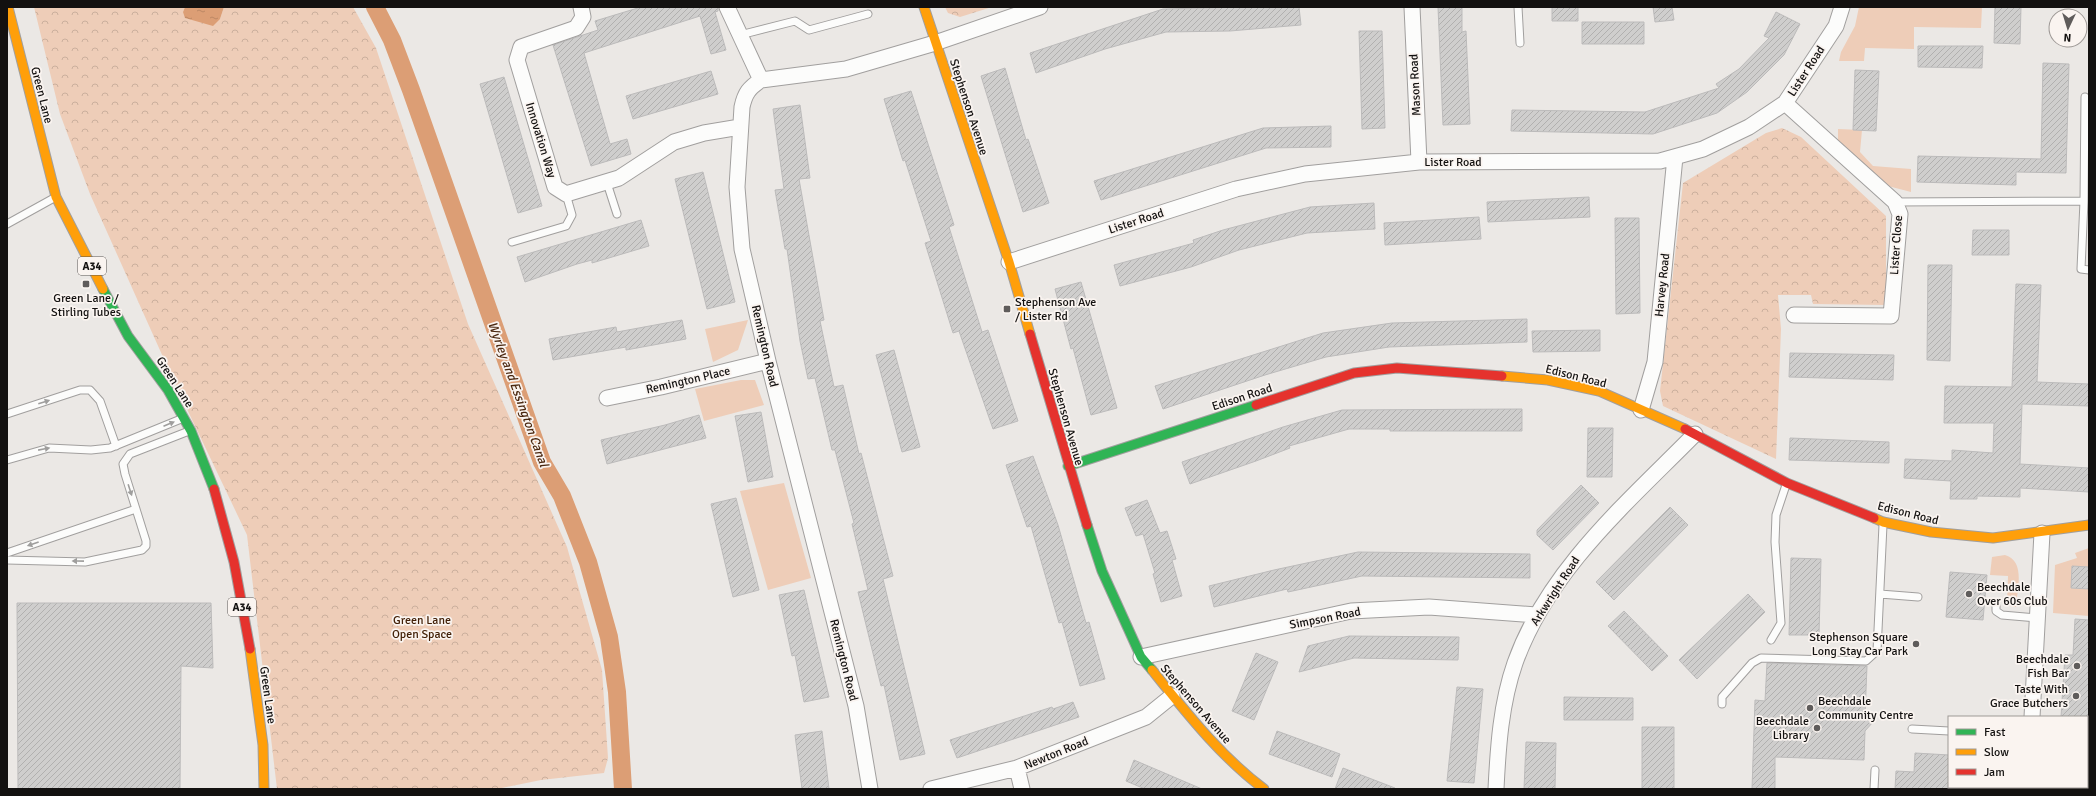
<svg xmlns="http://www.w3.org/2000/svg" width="2096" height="796" viewBox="0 0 2096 796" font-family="Signika,sans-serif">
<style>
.grass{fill:#eecdb8}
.park{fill:url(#park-crowns)}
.water{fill:url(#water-ripples)}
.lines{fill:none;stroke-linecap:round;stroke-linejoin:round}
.canal{stroke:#dc9e75;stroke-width:18}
.building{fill:url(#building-hatch);stroke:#bcbbbb}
.lane-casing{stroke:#a19f9e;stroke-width:9}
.street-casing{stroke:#a19f9e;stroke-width:17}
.fast-casing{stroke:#a19f9e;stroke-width:11}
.slow-casing{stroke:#a19f9e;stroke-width:11}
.jam-casing{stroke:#a19f9e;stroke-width:11}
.lane{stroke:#fcfcfb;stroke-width:7}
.street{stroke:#fcfcfb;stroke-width:15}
.fast{stroke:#30b455;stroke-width:9}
.slow{stroke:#ff9f0a;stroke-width:9}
.jam{stroke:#e5322d;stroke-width:9}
.oneway{fill:#9f9e9d}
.poi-dot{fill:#5f5c5b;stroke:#faf4f0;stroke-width:1.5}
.labels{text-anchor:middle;stroke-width:3.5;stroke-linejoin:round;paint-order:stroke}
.shield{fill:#faf4f0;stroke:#585553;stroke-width:1}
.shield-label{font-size:11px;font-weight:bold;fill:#131110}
.street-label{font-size:12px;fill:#131110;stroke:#faf4f0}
.poi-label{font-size:12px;fill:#131110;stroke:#faf4f0;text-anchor:end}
.park-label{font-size:12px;fill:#422007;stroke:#faf4f0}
.water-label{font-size:13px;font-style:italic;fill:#4a270f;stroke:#faf4f0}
</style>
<defs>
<pattern id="park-crowns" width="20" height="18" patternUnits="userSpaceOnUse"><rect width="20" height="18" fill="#eecdb8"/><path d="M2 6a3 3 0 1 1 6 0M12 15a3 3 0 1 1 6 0" fill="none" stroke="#cbaf9d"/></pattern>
<pattern id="water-ripples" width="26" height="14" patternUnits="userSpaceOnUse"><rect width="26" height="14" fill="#dc9e75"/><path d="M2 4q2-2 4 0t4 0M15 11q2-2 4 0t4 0" fill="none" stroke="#bc8764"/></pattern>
<pattern id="building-hatch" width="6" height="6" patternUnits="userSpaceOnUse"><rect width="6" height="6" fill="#cfcecd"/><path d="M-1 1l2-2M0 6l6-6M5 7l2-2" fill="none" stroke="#b1b0af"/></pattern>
</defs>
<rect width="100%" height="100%" fill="#ebe8e5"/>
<path class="grass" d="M1859 7H1982L1981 28 1914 27V49L1865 48 1864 61H1839L1841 52 1855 26Z
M1838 129 1862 130 1860 152 1873 166 1911 169V192L1888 186 1838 144Z
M748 320 738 350 713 362 705 329Z
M741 380H755L764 405 704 421 695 389Z
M784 483 811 578 768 590 740 491Z
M2089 548V567L2072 566 2071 588 2089 589V616L2053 613 2055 565 2077 558 2075 553Z
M2005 555C2026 561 2017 590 2016 607L2010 606 2007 602 2008 576 1990 575 1992 557Z"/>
<path class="park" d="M34 7H185L183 12 220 19 224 7H353L376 48 468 324 567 547 602 670 608 758 604 773 541 780 497 789H277L247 535 176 386 90 194 60 114Z
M945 7H992L960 17 948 13Z
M1782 128 1801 137 1886 216V305L1813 304 1811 295H1778L1781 329 1776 459 1663 406 1660 391 1683 183 1766 133Z"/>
<path class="water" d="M185 7H224L220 19 213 26 185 18 183 12Z"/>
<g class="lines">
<path class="canal" d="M375 7 392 40 411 90 542 462 562 496 588 562 609 637 617 692 623 789"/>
</g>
<path class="building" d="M641 7H718V11L715 12 726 50 711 54 700 16 584 53 610 144 627 139 631 154 591 166 553 45 598 30 595 21Z
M1238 7H1299L1301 25 1230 31 1166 32 1105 49 1036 73 1030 53 1163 9Z
M1438 7H1462V32L1466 31 1470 124 1443 125Z
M1552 7H1578V21H1552Z
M1653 7H1672L1674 20 1655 22Z
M1995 7H2021L2020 44 1994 43Z
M1776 12 1800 24 1784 55 1747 92 1717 113 1653 134 1511 131 1512 110 1645 112 1719 88 1716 84 1739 69 1769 38 1764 36Z
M1582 22H1644V44H1582Z
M1359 31H1382L1385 128 1362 129Z
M1918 46H1983L1982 68 1918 67Z
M2043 63 2069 64 2066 173 2016 172V185L1917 182 1918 156 2041 159Z
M1005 68 1026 140 1028 139 1049 203 1023 212 981 76Z
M1855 70 1879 71 1876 131 1853 130Z
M711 71 718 94 633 119 626 96Z
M504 77 542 206 518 213 480 84Z
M911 91 954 225 949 227 982 332 988 330 1018 421 993 429 959 331 953 333 925 243 931 241 905 160 903 161 884 99Z
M800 105 810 178 799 179 824 320 820 321 834 387 843 385 859 454 861 453 893 576 883 579 925 754 900 760 884 685 881 686 858 592 868 590 852 524 854 523 835 450H832L815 378 808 379 800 341 787 249H785L775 190 784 189 773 109Z
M1331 126V147L1266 148 1101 200 1094 181 1263 128Z
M703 172 735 302 707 309 675 179Z
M1589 197 1590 217 1488 222 1487 202Z
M1374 203 1375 229 1307 233 1239 250 1191 267 1120 286 1114 265 1194 243 1193 240 1223 230 1310 207Z
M1479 217 1481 239 1385 245 1384 223Z
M1615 218H1639L1640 313 1616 314Z
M641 220 649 246 592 263V260L577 264 525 282 517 257Z
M1973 230H2009V255H1972Z
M1928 265H1952L1950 361 1927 360Z
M1081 282 1117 408 1091 415 1073 348 1071 349 1055 289Z
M2016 284 2041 285 2037 382 2089 384V406L2022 404 2020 464 2089 468V492L2020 488V497L1977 496V499H1950L1951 481 1904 478 1905 459 1952 461V450L1993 453 1994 423H1944L1945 386 2012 387Z
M1527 319V342L1389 347 1326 357 1265 375 1163 409 1155 386 1323 333 1392 323Z
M682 320 686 339 626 350V347L553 360 549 339 616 327 617 332Z
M1600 330V351L1533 352 1532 331Z
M894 350 920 447 902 452 876 355Z
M1790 353 1894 355 1893 380 1789 377Z
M1522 409V431H1390V429H1349L1289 446 1290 448 1256 461 1190 484 1182 462 1283 427 1342 410Z
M761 412 773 477 748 482 735 416Z
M699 415 706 438 607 464 601 440 665 425Z
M1588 428H1613L1612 477H1587Z
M1790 438 1889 442V463L1789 460Z
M1033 456 1058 525 1086 623 1089 622 1105 679 1080 686 1062 622 1059 623 1031 526 1027 527 1006 465Z
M1581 485 1599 503 1553 550 1537 535V530Z
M736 498 759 590 733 597 711 504Z
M1147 500 1160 533 1167 531 1176 559 1172 560 1182 596 1161 602 1153 574 1155 573 1143 534 1136 536 1125 508Z
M1670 507 1688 525 1614 600 1596 582Z
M1358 552 1530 554V578L1362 576 1288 592 1287 589 1214 607 1209 586 1274 570Z
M1791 558 1821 559 1819 635H1789Z
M2072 566 2089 567V589L2071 588Z
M1950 572 1987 575 1983 620 1946 617Z
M804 590 829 697 804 702 795 655 792 656 779 595Z
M1748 594 1765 612 1697 679 1679 660Z
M17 603H211L213 668 181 666 180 789H18Z
M1624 611 1668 656 1652 671 1608 626Z
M2075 619 2089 620V717H2061L2065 655H2073Z
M1349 636 1459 637 1458 660 1354 658 1299 672 1308 646Z
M1256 653 1278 662 1254 720 1232 711Z
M1767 663 1867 666 1865 715 1873 722 1865 731 1864 760 1775 757V789H1752L1755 700 1765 701Z
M1457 687 1483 689 1474 783 1447 781Z
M1564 697 1633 698V720H1564Z
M1073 702 1079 717 957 758 950 740 1052 707 1053 709Z
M1642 727H1674V789H1642Z
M822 731 829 789H802L795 735Z
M1277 731 1340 754 1332 777 1269 754Z
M1526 742 1556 743 1555 789H1524Z
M1915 753 1949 755V789H1895L1896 771 1914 772Z
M1134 760 1202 789H1145L1126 781Z
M1343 768 1395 788V789H1335Z"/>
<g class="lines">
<defs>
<path id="lane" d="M1518 7 1520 43
M740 35 795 21 809 30 868 14
M607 183 617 214
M2084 201 2081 269 2089 270
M1895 202 2084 201 2085 97
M7 224 54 198
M512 242 566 226 572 215 566 194
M7 414 80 390H90L100 401 116 446
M7 460 49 448 91 450 110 448 181 419
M7 553 136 509
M7 560 85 562 142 550 146 546V541L125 474 123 464 130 454 189 431
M1880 594 1918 597
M1996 606V611L2002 615 2037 618
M1771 640 1781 623 1775 542 1776 515 1786 485
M1722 704V697L1752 663 1761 658 1866 661 1877 651 1883 525
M1912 729 1949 731
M1874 789 1875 770"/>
<path id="street" d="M581 7 583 17 576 28 521 47 517 60 555 187 566 194 619 178 674 142 704 133 740 127
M727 7 761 80
M1412 7 1419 162
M1785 103 1895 202 1900 214 1891 316 1794 315
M1009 262 1236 189 1305 174 1419 162 1660 161 1703 149 1749 127 1785 103 1836 26 1842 7
M607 398 661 387 768 361
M1641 410 1655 362 1675 157
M1141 657 1351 611 1429 607 1536 615
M2032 717 2042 533
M1017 768 1022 789
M870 789 856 706 768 361 742 249 737 187 742 107C745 93 749 88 761 80L846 69 935 43 1040 7
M931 789 1017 768 1146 717 1172 696
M1496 789C1498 747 1501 703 1515 663 1548 570 1627 503 1695 434
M2029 789V787"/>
<path id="fast" d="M103 289 128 336 168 390 191 431 214 489
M1068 466 1256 405
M1087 525 1102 571 1141 657 1152 670"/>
<path id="slow" d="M8 7 56 197 103 289
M924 7 1009 262 1030 334
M1502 376 1548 380 1599 391 1685 429
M1874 518 1883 522 1931 532 1993 538 2089 525
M250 649 263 745 264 789
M1152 670C1186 712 1220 756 1264 789"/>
<path id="jam" d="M1030 334 1087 525
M1256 405 1354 373 1397 368 1502 376
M1685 429 1787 483 1874 518
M214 489 234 562 250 649"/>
</defs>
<use href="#lane" class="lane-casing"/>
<use href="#street" class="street-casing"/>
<use href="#fast" class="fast-casing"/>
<use href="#slow" class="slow-casing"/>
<use href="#jam" class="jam-casing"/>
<use href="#lane" class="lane"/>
<use href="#street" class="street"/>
<use href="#fast" class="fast"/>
<use href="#slow" class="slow"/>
<use href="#jam" class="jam"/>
</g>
<defs><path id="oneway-solid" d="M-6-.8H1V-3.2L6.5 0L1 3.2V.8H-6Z"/></defs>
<g class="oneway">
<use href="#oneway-solid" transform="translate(44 402) rotate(-18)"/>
<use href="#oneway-solid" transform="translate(169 424) rotate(-23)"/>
<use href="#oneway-solid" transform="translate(44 449) rotate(-11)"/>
<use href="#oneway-solid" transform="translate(130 490) rotate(72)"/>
<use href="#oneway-solid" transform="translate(33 544) rotate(161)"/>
<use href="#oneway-solid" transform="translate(78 561) rotate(-179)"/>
</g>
<g class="poi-dot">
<rect x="82" y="280" width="8" height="8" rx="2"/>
<rect x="1003" y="305" width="8" height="8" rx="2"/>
<circle cx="1969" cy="594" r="4"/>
<circle cx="1916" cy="644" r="4"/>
<circle cx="2077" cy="666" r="4"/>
<circle cx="2076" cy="696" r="4"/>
<circle cx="1810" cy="708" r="4"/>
<circle cx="1817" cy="728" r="4"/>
</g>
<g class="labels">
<g class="shield">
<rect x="78" y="257" width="28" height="18" rx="3"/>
<rect x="228" y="598" width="28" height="18" rx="3"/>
</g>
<g class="shield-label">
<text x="92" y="270">A34</text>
<text x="242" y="611">A34</text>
</g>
<g class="street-label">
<text transform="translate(1806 71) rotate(-57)" y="4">Lister Road</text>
<text transform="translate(1415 85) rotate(-93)" y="4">Mason Road</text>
<text transform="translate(42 95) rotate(76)" y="4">Green Lane</text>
<text transform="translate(969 107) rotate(72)" y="4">Stephenson Avenue</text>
<text transform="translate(541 140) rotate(73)" y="4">Innovation Way</text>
<text x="1453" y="166">Lister Road</text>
<text transform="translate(1136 221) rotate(-18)" y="4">Lister Road</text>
<text transform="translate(1896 245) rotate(-86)" y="4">Lister Close</text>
<text transform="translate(1662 285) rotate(-84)" y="4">Harvey Road</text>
<text transform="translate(765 346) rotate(77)" y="4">Remington Road</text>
<text transform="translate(1576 376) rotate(14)" y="4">Edison Road</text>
<text transform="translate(688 380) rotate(-13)" y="4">Remington Place</text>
<text transform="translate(175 382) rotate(57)" y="4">Green Lane</text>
<text transform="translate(1242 397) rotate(-18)" y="4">Edison Road</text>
<text transform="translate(1066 417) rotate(74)" y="4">Stephenson Avenue</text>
<text transform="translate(1908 513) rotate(14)" y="4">Edison Road</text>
<text transform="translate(1555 591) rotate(-57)" y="4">Arkwright Road</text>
<text transform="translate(1325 618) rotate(-11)" y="4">Simpson Road</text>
<text transform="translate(844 660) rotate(76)" y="4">Remington Road</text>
<text transform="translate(268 695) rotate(82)" y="4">Green Lane</text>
<text transform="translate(1196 704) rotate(49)" y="4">Stephenson Avenue</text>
<text transform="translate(1056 753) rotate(-22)" y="4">Newton Road</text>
</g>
<g class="poi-label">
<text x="86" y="302" text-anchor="middle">Green Lane /<tspan x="86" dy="14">Stirling Tubes</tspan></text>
<text x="1015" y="306" text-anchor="start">Stephenson Ave<tspan x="1015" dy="14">/ Lister Rd</tspan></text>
<text x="1977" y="591" text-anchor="start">Beechdale<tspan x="1977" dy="14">Over 60s Club</tspan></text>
<text x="1908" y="641">Stephenson Square<tspan x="1908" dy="14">Long Stay Car Park</tspan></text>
<text x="2069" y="663">Beechdale<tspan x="2069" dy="14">Fish Bar</tspan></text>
<text x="2068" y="693">Taste With<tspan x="2068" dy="14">Grace Butchers</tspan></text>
<text x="1818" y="705" text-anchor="start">Beechdale<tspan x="1818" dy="14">Community Centre</tspan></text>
<text x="1809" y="725">Beechdale<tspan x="1809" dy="14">Library</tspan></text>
</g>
<g class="park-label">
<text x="422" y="624">Green Lane<tspan x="422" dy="14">Open Space</tspan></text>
</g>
<g class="water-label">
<text transform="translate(519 394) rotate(70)" y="5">Wyrley and Essington Canal</text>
</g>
</g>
<rect width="2096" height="796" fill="none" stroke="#131110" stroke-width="16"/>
<rect x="1948" y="716" width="140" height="72" fill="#faf4f0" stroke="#9e9996"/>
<rect x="1956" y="729" width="20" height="6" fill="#30b455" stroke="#9e9996"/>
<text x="1984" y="736" font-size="12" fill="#131110">Fast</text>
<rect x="1956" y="749" width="20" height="6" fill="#ff9f0a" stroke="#9e9996"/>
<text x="1984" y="756" font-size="12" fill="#131110">Slow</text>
<rect x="1956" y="769" width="20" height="6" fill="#e5322d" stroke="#9e9996"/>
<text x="1984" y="776" font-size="12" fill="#131110">Jam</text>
<g transform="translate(2068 28) rotate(184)"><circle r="19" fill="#faf4f0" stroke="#9e9996"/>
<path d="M0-3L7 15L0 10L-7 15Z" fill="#5f5c5b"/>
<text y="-6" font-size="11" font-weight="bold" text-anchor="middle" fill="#131110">N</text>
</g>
</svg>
